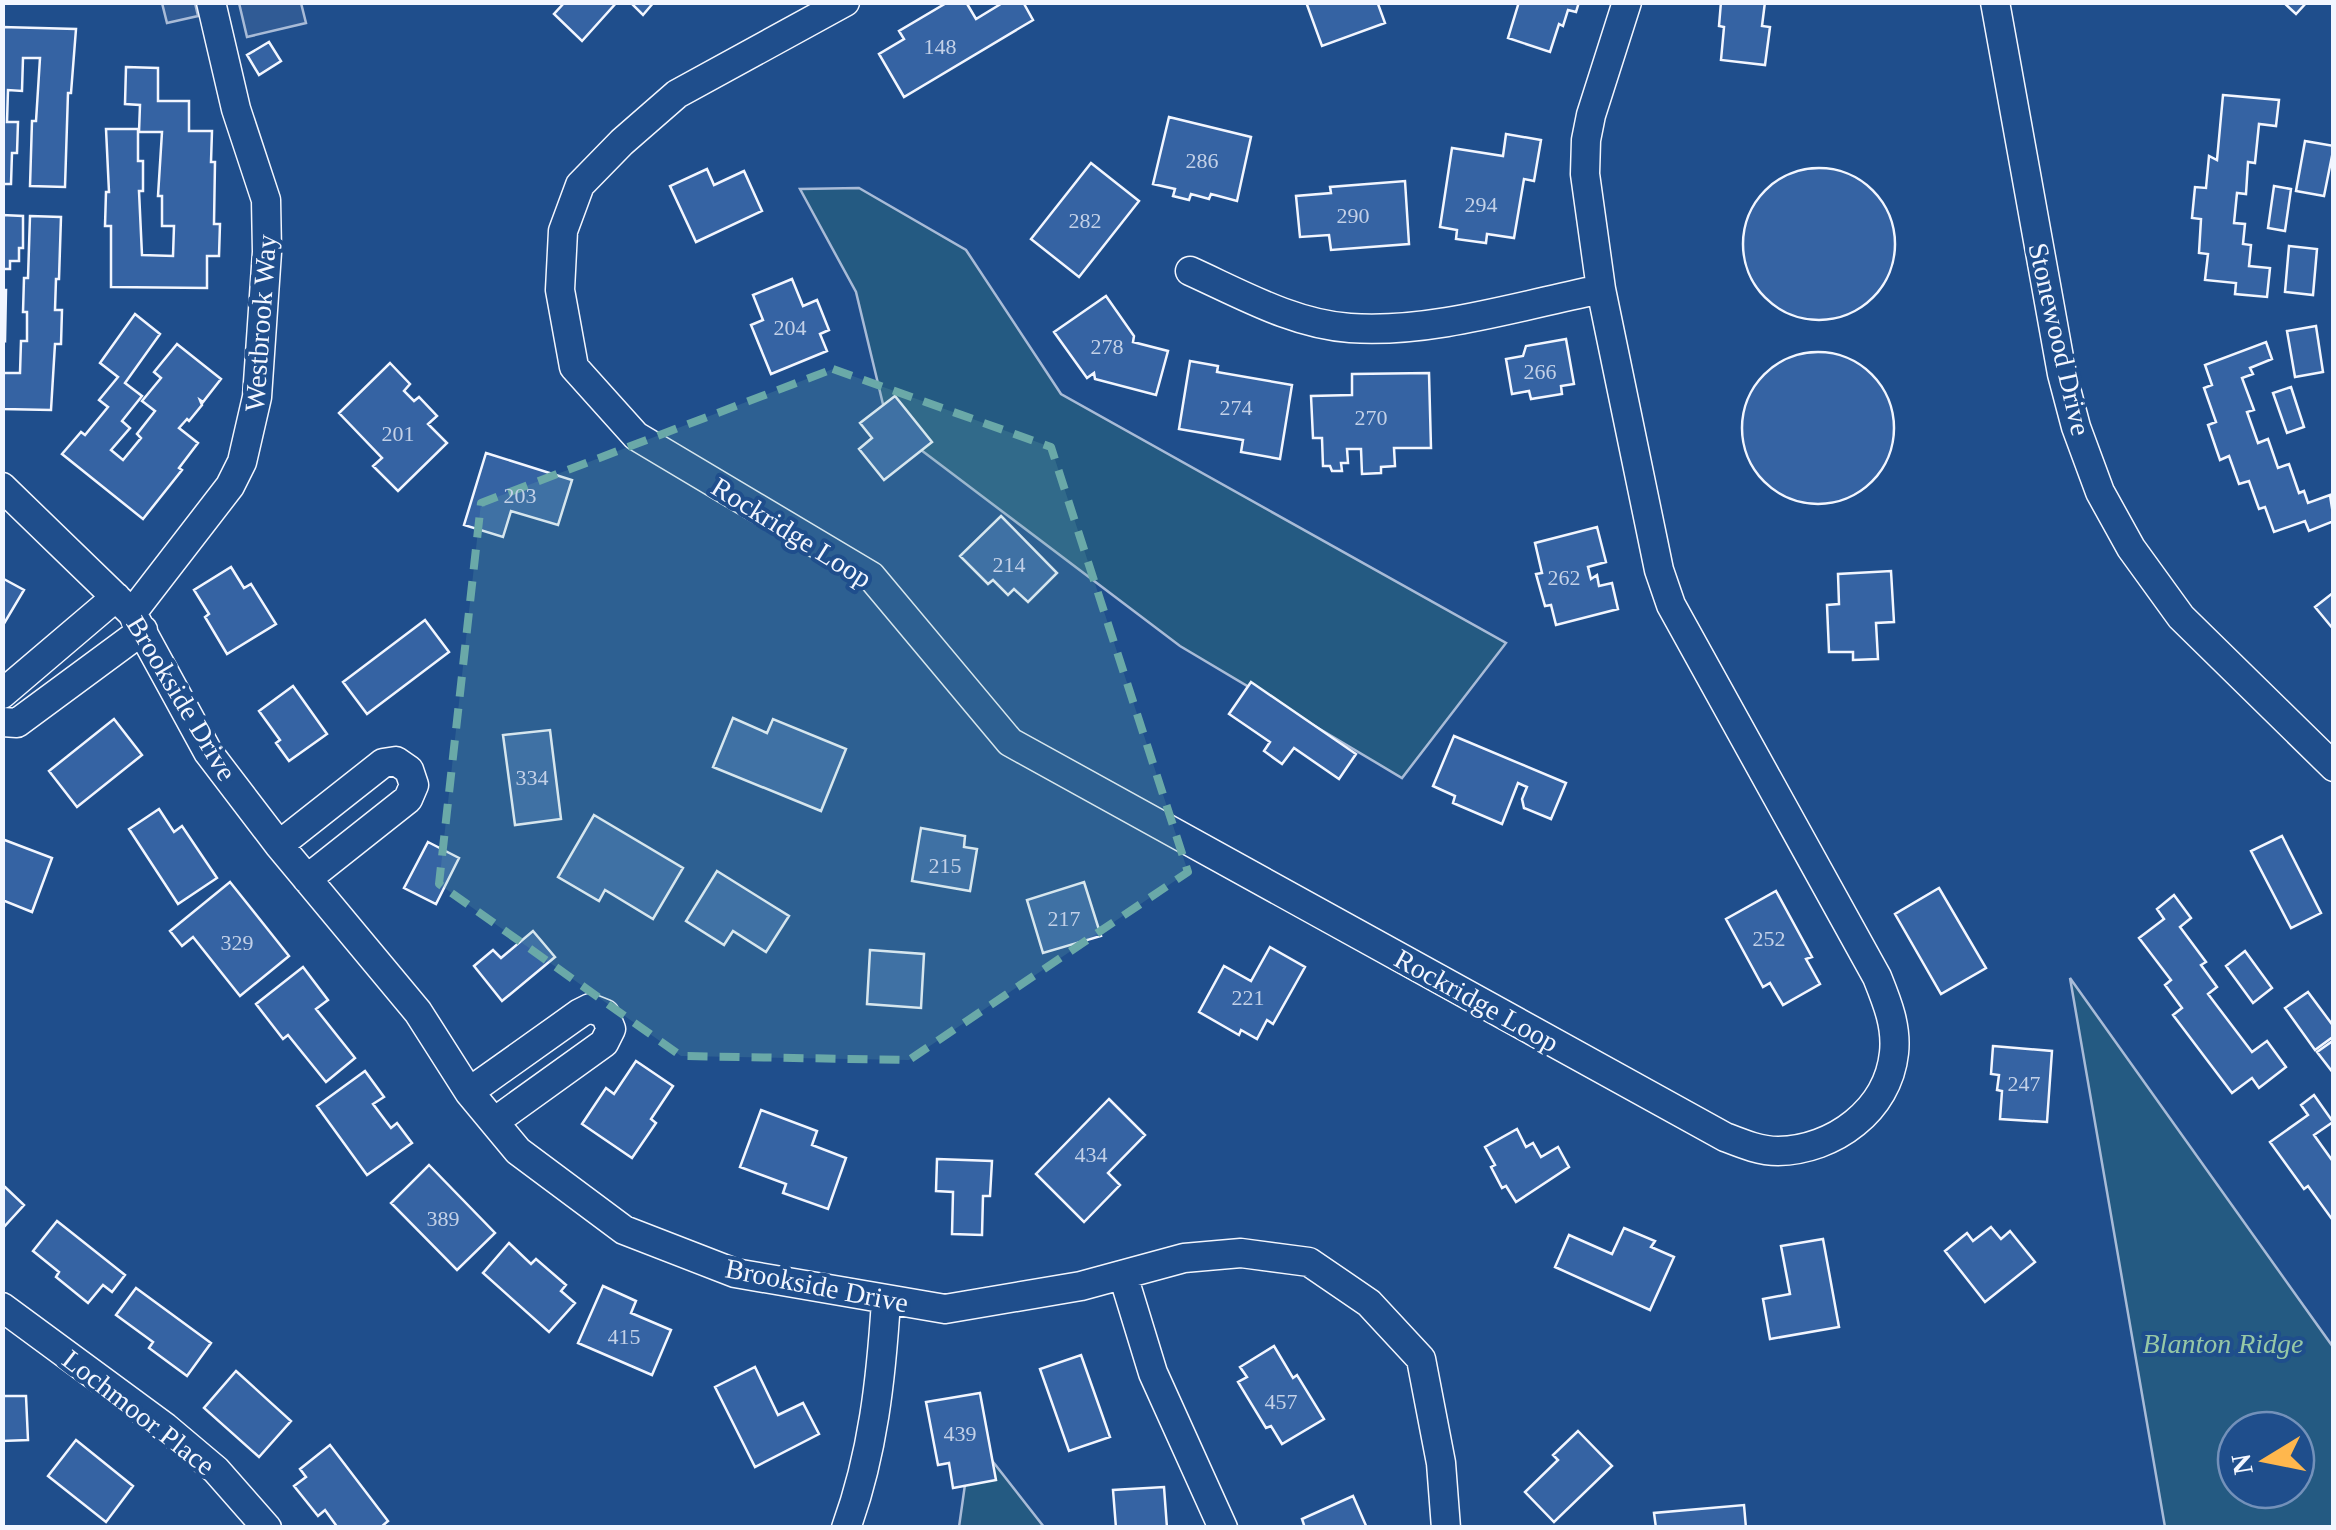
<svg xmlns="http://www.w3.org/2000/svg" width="2336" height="1530" viewBox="0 0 2336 1530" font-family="'Times New Roman',serif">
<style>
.green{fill:#245a82;stroke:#a8bbd7;stroke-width:2.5;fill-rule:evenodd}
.parking{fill:#305b95;stroke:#a8bbd7;stroke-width:2.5}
.building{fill:#3563a3;stroke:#f2f6ff;stroke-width:2.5}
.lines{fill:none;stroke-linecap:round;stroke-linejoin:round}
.street-casing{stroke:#f2f6ff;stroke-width:31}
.street{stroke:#1f4e8c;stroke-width:28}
.marked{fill:#6aa9a8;fill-opacity:0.2;stroke:#6aa9a8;stroke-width:8;stroke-dasharray:20 12;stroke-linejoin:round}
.labels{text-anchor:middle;stroke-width:8;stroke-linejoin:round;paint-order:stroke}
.number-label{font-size:22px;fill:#c3d1e8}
.street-label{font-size:28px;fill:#f2f6ff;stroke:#1f4e8c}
.park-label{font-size:28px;font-style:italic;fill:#97c8a6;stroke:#1f4e8c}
</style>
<rect width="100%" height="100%" fill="#1f4e8c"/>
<path class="green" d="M859 188 966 250 1061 394 1506 643 1402 778 1180 646 888 425 856 292 800 189Z
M2070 978 2333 1347V1527H2165ZM2236 1430H2296V1490H2236Z
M972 1435 1044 1527H959Z"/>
<path class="parking" d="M162 3H195L198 16 167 23Z
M239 3H301L306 23 247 37Z"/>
<path class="building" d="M565 2H617L582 41 554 14Z
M630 2H654L643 15Z
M948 2H966L976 19 1004 2H1023L1033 20 904 97 879 54 904 39 899 31Z
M1306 2H1383L1378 4 1385 23 1322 46Z
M1519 2H1579L1576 12 1568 10 1563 26 1559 24 1550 52 1508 38Z
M1721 2H1765L1762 26 1770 27 1765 65 1721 60 1724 27 1719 26Z
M2283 2H2307L2296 14Z
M2 27 76 29 71 93H68L65 187 30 186 32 121H36L40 58H23L22 91 8 90 7 122H18L17 153H12L11 184H2Z
M269 42 281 61 259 75 247 55Z
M126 67 158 68V101H189V131H212L211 162H215L214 224H220L219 256H207V288L111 287V226H105L106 192H109L106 129H138V161H143V191H139L142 255 173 256 174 226H162V196H158L162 132H139L140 105 125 104Z
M2223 95 2279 100 2276 126 2259 124 2255 163 2248 162 2246 194 2237 193 2234 223 2245 224 2243 244 2251 245 2249 266 2270 268 2267 297 2235 294 2236 283 2205 280 2208 254 2199 253 2201 219 2192 218 2195 187 2206 188 2209 156 2217 160Z
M1169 117 1251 137 1237 201 1211 194 1209 199 1191 194 1189 200 1173 196 1175 189 1153 184Z
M1506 134 1541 140 1534 181 1524 179 1514 238 1487 234 1486 243 1456 239 1457 230 1440 227 1452 148 1503 156Z
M2305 141 2334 146 2324 196 2296 191Z
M1091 163 1139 201 1079 277 1031 239Z
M1743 244a76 76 0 1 1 152 0a76 76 0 1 1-152 0Z
M707 169 714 185 744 171 762 211 696 242 670 186Z
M1405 181 1409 244 1331 250 1329 235 1300 237 1296 196 1331 193 1330 187Z
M2274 186 2291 189 2285 231 2268 228Z
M2 215 23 216V248H19V261H10V269H3V290H6L5 341 2 340Z
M30 216 61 217 59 279H56L55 310H62L61 344H55L51 410 2 409V373H20L21 341H27V312H23L24 278H28Z
M2289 246 2317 249 2313 295 2285 292Z
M792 279 803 306 817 300 829 330 820 334 827 351 771 374 751 325 763 320 753 295Z
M1106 296 1134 336 1133 342 1168 351 1156 395 1095 379 1094 373 1087 378 1054 332Z
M135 314 160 334 125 383 142 396 122 421 130 428 111 450 123 460 141 438 137 434 155 411 142 401 161 378 154 372 177 344 221 379 203 402 200 400 202 405 189 421 187 419 179 428 198 443 179 468 182 470 143 519 62 454 81 432 85 435 108 407 99 400 118 377 100 363Z
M2316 326 2323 372 2295 377 2287 331Z
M1566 339 1574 384 1561 386 1562 394 1531 399 1529 391 1512 394 1506 359 1523 356 1526 346Z
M2266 342 2272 359 2250 368 2253 374 2242 378 2254 410 2247 412 2258 443 2268 439 2278 468 2289 464 2299 493 2304 491 2308 503 2330 495 2334 521 2309 531 2305 521 2274 532 2265 507 2259 509 2249 481 2239 484 2229 456 2220 460 2208 425 2216 422 2204 388 2212 385 2205 365Z
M1742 428a76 76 0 1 1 152 0a76 76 0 1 1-152 0Z
M1190 361 1218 366 1217 372 1292 385 1280 459 1241 452 1243 440 1179 429Z
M390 363 410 384 404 391 414 401 419 397 437 416 428 424 447 443 398 491 373 466 382 458 339 413Z
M1429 373 1431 448H1394L1395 466 1381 467V473L1362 474 1361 449H1347L1348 463H1341L1342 471H1332L1330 466H1323L1322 438H1313L1311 396 1352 395V374Z
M2291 387 2304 427 2287 433 2273 393Z
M895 396 932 442 884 480 859 449 872 438 860 423Z
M486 453 572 480 558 525 511 511 503 537 464 525Z
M1001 516 1057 573 1028 602 1014 589 1008 595 993 580 988 584 960 556Z
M1597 527 1606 562 1588 567 1591 579 1597 575 1599 586 1612 583 1618 609 1556 625 1551 605 1545 606 1536 574 1542 573 1535 543Z
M231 567 244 588 251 584 276 624 227 654 205 617 209 614 194 590Z
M1891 571 1894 622 1876 623 1878 659 1853 660V652H1829L1827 605 1839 604 1838 574Z
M2 578 24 590 2 627Z
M2334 592V630L2315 607Z
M425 620 449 652 367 714 343 682Z
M1251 682 1356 754 1339 779 1294 748 1282 764 1264 751 1270 742 1229 714Z
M293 686 327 734 289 761 276 743 280 740 259 711Z
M733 718 767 733 773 719 846 749 821 811 713 767Z
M114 719 142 755 77 807 49 771Z
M550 730 561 819 515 825 503 735Z
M1454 736 1566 783 1551 819 1524 808 1522 799 1527 787 1518 783 1502 824 1453 803 1455 796 1433 786Z
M159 809 174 832 182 826 217 878 178 904 129 829Z
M594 815 683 868 653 919 605 890 599 901 558 877Z
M921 828 965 836 964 847 977 849 970 891 912 881Z
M2282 836 2321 913 2291 928 2251 851Z
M2 839 52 858 32 912 2 900Z
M428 842 459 858 436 904 404 888Z
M717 871 789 916 766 952 733 931 724 945 686 921Z
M230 882 289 956 240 996 193 937 182 946 170 931Z
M1084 882 1101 936 1043 953 1027 900Z
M1939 888 1986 968 1941 994 1895 914Z
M1776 891 1812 957 1806 959 1820 984 1783 1005 1770 983 1763 987 1726 919Z
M2174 895 2191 918 2180 927 2206 962 2201 965 2217 987 2208 994 2252 1052 2267 1041 2286 1067 2259 1088 2252 1078 2232 1093 2173 1015 2182 1008 2165 985 2171 980 2139 938 2164 919 2157 909Z
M533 931 555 957 502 1001 474 966 493 950 501 958Z
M1270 947 1305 967 1273 1024 1267 1020 1257 1039 1241 1030 1239 1035 1199 1012 1224 966 1251 981Z
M870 950 924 954 921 1008 867 1004Z
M2245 951 2272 988 2253 1003 2226 966Z
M303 967 328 1000 316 1009 355 1058 326 1082 288 1035 283 1039 256 1004Z
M2308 992 2334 1027V1036L2315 1050 2285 1008Z
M2334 1040V1074L2317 1052Z
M1993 1046 2052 1051 2047 1122 2000 1119 2002 1091 1997 1090 1999 1075 1991 1074Z
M636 1061 673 1086 651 1119 656 1123 632 1158 582 1124 606 1088 614 1094Z
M365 1071 384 1097 373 1104 391 1128 397 1123 412 1143 367 1175 317 1106Z
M2314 1095 2333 1122 2314 1135 2334 1163V1222L2308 1186 2304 1189 2270 1142 2308 1115 2301 1105Z
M1109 1099 1145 1135 1108 1173 1120 1185 1084 1222 1036 1174Z
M761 1110 817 1131 812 1145 846 1158 828 1209 783 1193 786 1184 740 1167Z
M1517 1129 1526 1147 1533 1143 1541 1157 1558 1147 1569 1167 1516 1202 1506 1186 1502 1188 1491 1167 1495 1165 1485 1147Z
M937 1159 992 1161 990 1196H983L982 1235 952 1234 953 1192 936 1191Z
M429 1165 495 1233 457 1270 391 1203Z
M5 1187 24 1205 2 1229V1189Z
M57 1221 125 1275 112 1292 103 1285 88 1303 56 1277 59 1272 33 1251Z
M1991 1227 2001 1239 2010 1231 2035 1262 1985 1302 1945 1251 1967 1233 1973 1241Z
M1624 1228 1655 1241 1651 1247 1674 1257 1650 1310 1555 1267 1569 1235 1612 1254Z
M1823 1239 1839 1327 1770 1339 1763 1299 1790 1294 1781 1246Z
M509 1243 531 1264 536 1259 566 1285 561 1291 575 1303 549 1332 483 1273Z
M603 1286 636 1301 631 1313 671 1330 652 1375 578 1343Z
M136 1288 211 1343 187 1376 149 1348 153 1342 116 1315Z
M1274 1346 1293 1378 1297 1375 1324 1419 1282 1444 1271 1426 1266 1428 1238 1382 1247 1377 1240 1367Z
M1081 1355 1110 1437 1069 1451 1040 1369Z
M755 1367 778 1415 803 1403 819 1434 755 1467 715 1387Z
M236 1371 291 1421 259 1457 204 1408Z
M980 1393 996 1480 953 1488 949 1463 938 1465 926 1402Z
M2 1396H26L28 1440 2 1441Z
M1578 1431 1612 1466 1554 1522 1525 1492 1558 1460 1553 1455Z
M76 1440 133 1486 106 1522 48 1476Z
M330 1445 388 1521 380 1528H338L325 1510 318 1516 294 1486 306 1477 300 1469Z
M1164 1487 1167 1528H1116L1113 1490Z
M1353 1496 1367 1528H1305L1302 1519Z
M1744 1505 1746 1528H1656L1654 1513Z"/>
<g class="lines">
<defs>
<path id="street" d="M845 2 677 94 622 142 580 185 563 231 560 290 574 367 636 436 871 576 1010 742 1725 1137C1743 1144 1760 1151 1778 1151 1834 1150 1888 1110 1894 1053 1897 1026 1887 1002 1877 977L1671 605 1659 570 1601 289 1585 174 1586 140 1591 115 1627 2
M1995 2 2062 374 2076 427 2100 492 2131 548 2181 617 2334 767
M1190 271C1241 294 1293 324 1350 328 1430 334 1523 305 1601 289
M2 487 132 613 208 752 279 845 418 1012 469 1092 518 1151 624 1230 735 1273 945 1309 1081 1286 1184 1258 1241 1253 1309 1262 1369 1303 1421 1359 1441 1463 1446 1528
M132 613 230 486 242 462 257 397 267 252 266 200 236 109 211 2
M2 694 116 597
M2 722 17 723 143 630
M279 845 383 763 396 761 409 770 414 785 408 799 307 879
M469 1092 580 1013 590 1008 605 1014 611 1029 604 1043 494 1122
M1123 1275 1153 1373 1223 1528
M2 1307 165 1427 216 1470 267 1528
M846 1528C873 1454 881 1379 886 1301"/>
</defs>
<use href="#street" class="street-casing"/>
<use href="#street" class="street"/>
</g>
<path class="marked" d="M833 369 1051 447 1188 872 909 1060 681 1056 439 884 481 503Z"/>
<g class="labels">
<g class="number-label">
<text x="940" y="54">148</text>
<text x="1202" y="168">286</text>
<text x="1481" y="212">294</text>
<text x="1353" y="223">290</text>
<text x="1085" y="228">282</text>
<text x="790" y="335">204</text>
<text x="1107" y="354">278</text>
<text x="1540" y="379">266</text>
<text x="1236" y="415">274</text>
<text x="1371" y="425">270</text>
<text x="398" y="441">201</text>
<text x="520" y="503">203</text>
<text x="1009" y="572">214</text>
<text x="1564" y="585">262</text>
<text x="532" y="785">334</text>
<text x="945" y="873">215</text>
<text x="1064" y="926">217</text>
<text x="1769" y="946">252</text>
<text x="237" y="950">329</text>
<text x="1248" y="1005">221</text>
<text x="2024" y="1091">247</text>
<text x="1091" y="1162">434</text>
<text x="443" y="1226">389</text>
<text x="624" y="1344">415</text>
<text x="1281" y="1409">457</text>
<text x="960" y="1441">439</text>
</g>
<g class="street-label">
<text transform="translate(260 323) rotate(-86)" y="10">Westbrook Way</text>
<text transform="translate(2060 339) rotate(77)" y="10">Stonewood Drive</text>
<text transform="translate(792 532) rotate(32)" y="10">Rockridge Loop</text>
<text transform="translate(182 698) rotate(59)" y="10">Brookside Drive</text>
<text transform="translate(1477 1000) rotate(29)" y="10">Rockridge Loop</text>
<text transform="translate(817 1285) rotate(11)" y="10">Brookside Drive</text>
<text transform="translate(139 1412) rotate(38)" y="10">Lochmoor Place</text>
</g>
<g class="park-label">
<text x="2223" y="1353">Blanton Ridge</text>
</g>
</g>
<rect width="2336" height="1530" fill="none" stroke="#f2f6ff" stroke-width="10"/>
<g transform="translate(2266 1460) rotate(260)"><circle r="48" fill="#1f4e8c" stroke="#7391ba" stroke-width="2.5"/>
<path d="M0-8L18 38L0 25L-18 38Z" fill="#ffb74d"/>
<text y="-15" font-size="28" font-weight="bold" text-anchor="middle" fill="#f2f6ff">N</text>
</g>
</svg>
